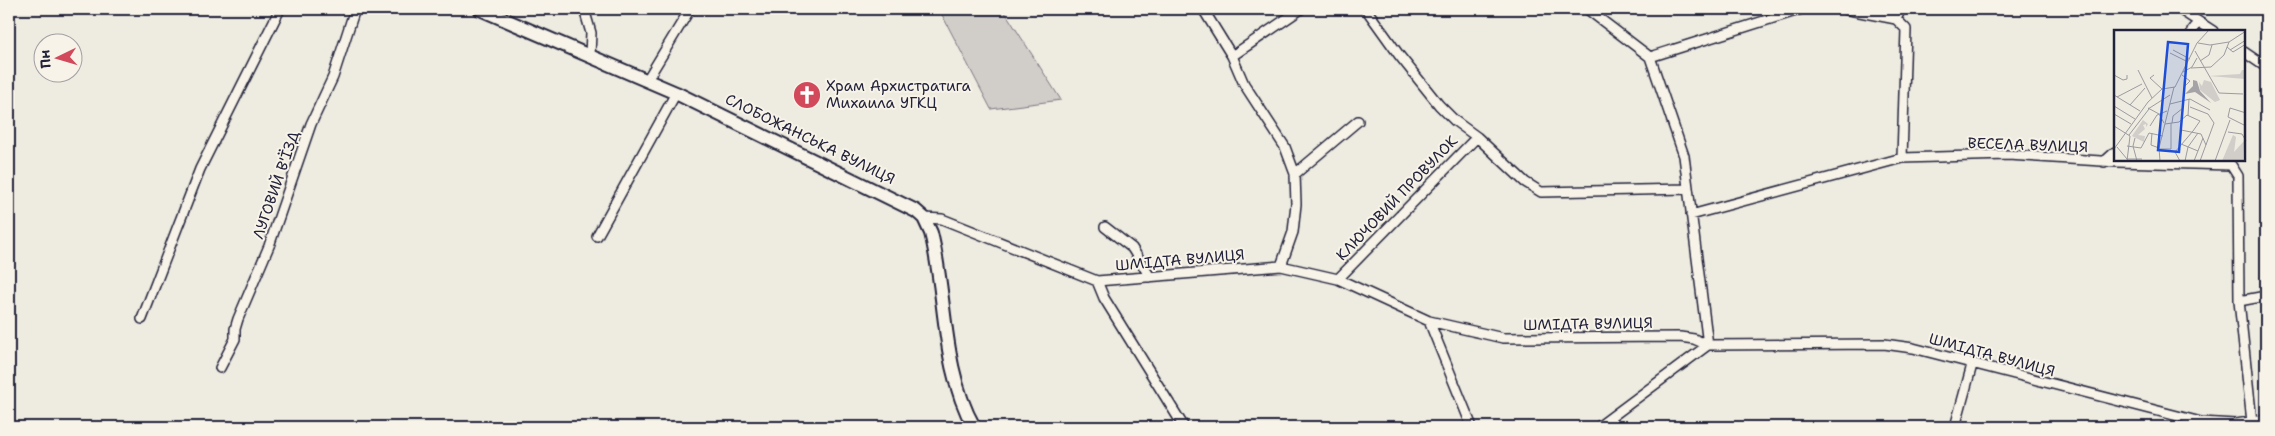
<svg xmlns="http://www.w3.org/2000/svg" width="2275" height="436" viewBox="0 0 2275 436" font-family="'Shantell Sans',sans-serif">
<style>
.green{fill:#d1cdc9;stroke:#7a7882}
.lines{fill:none;stroke-linecap:round;stroke-linejoin:round}
.street-casing{stroke:#22223b;stroke-width:12}
.secondary-casing{stroke:#22223b;stroke-width:16}
.street{stroke:#f7f3e8;stroke-width:9}
.secondary{stroke:#f7f3e8;stroke-width:12}
.labels{text-anchor:middle;stroke-width:4;stroke-linejoin:round;paint-order:stroke}
.poi-label{font-size:15px;fill:#22223b;stroke:#f7f3e8;text-anchor:start}
.street-label{font-size:15px;fill:#22223b;stroke:#f7f3e8}
.inset-road{fill:none;stroke:#9c9b9f;stroke-width:1}
.view{fill:#1d4ed8;fill-opacity:0.15;stroke:#1d4ed8;stroke-width:2.5}
.inset-edge{fill:none;stroke:#22223b;stroke-width:2.5}
</style>
<rect width="100%" height="100%" fill="#eeebe1"/>
<filter id="ink" filterUnits="userSpaceOnUse"><feTurbulence type="fractalNoise" baseFrequency=".02" numOctaves="2"/><feDisplacementMap in="SourceGraphic" scale="10" xChannelSelector="R" yChannelSelector="G"/><feConvolveMatrix kernelMatrix="1 2 1 2 8 2 1 2 1" color-interpolation-filters="sRGB"/></filter>
<g filter="url(#ink)">
<path class="green" d="M939 9H1003L1061 100 991 109Z"/>
<g class="lines">
<defs>
<path id="street" d="M584 9 591 33 590 55
M1203 9 1232 56 1244 84 1285 147 1295 174 1296 204 1293 232 1281 266
M1366 9 1399 55 1439 105 1455 121 1477 137 1525 182 1541 192 1687 189
M1587 9 1650 57 1684 156 1708 345
M1844 9 1896 19 1906 29 1902 158
M2179 9 2213 31
M1896 19 1901 9
M2192 31 2199 22
M2244 52 2266 67
M1232 56 1301 9
M1650 57 1802 9
M647 80 690 9
M2104 162 2115 152
M1295 174 1358 121
M1691 215 1902 158 2008 155 2117 162 2231 165 2238 176 2239 301 2252 422
M924 218 942 219 1097 281 1281 266 1338 279 1429 321 1503 338 1680 337 1694 339 1708 345 1884 344 1913 348 2201 422 2235 424 2266 420
M1105 227 1132 248 1150 277
M597 236 676 93
M1338 279 1477 137
M1097 281 1104 298 1184 427
M2239 301 2266 296
M142 319 200 169 280 9
M1429 321 1472 427
M220 368 235 339V329L238 319 269 246 311 124 333 77 355 9
M1598 427 1708 345
M1955 427 1972 365"/>
<path id="secondary" d="M480 9 676 93 916 211 924 218 931 233C947 296 941 368 974 427"/>
</defs>
<use href="#street" class="street-casing"/>
<use href="#secondary" class="secondary-casing"/>
<use href="#street" class="street"/>
<use href="#secondary" class="secondary"/>
</g>
</g>
<defs>
<symbol id="church-disc" viewBox="-11 -11 22 22"><circle r="9.5" fill="#d1495b" stroke="#f7f3e8"/><path d="M-1.2-6h2.4v3.5h3.3v2.4h-3.3V6h-2.4V-.1h-3.3v-2.4h3.3Z" fill="#fff"/></symbol>
</defs>
<g fill-rule="evenodd">
<use href="#church-disc" x="791" y="79" width="32" height="32"/>
</g>
<g class="labels">
<g class="poi-label">
<text x="826" y="91">Храм Архистратига<tspan x="826" dy="17">Михаила УГКЦ</tspan></text>
</g>
<g class="street-label">
<text transform="translate(810 139) rotate(26)" y="5">СЛОБОЖАНСЬКА ВУЛИЦЯ</text>
<text transform="translate(2028 145) rotate(2)" y="5">ВЕСЕЛА ВУЛИЦЯ</text>
<text transform="translate(276 185) rotate(-71)" y="5">ЛУГОВИЙ В'ЇЗД</text>
<text transform="translate(1397 198) rotate(-46)" y="5">КЛЮЧОВИЙ ПРОВУЛОК</text>
<text transform="translate(1180 260) rotate(-5)" y="5">ШМІДТА ВУЛИЦЯ</text>
<text transform="translate(1588 324) rotate(-1)" y="5">ШМІДТА ВУЛИЦЯ</text>
<text transform="translate(1992 355) rotate(15)" y="5">ШМІДТА ВУЛИЦЯ</text>
</g>
</g>
<g transform="translate(2114 30)">
<rect width="131" height="131" fill="#eeebe1"/>
<path d="M128 40H131V49L95 46 126 44ZM90 50 97 52 106 70 101 72 86 60 85 52 88 56ZM29 90 34 94 32 97V94L29 95 31 99 24 105 31 106 30 112 18 106ZM119 105 122 107 120 122 130 111 129 131H108Z" fill="#d1cdc9"/>
<path d="M79 50 83 51 86 61 97 73 81 62 71 64 79 56Z" fill="#a6a3a6"/>
<path class="inset-road" d="M84 13 96 15 115 12M113 17 119 22 132 14M59 20 76 29M116 20 132 10M81 21 105 63 129 64M56 23 74 32M86 31 95 25 98 15M77 38 97 37 110 25 115 12 132 1M24 40 38 68M69 42 78 37 83 28M0 45 9 50 13 49V45M40 45 36 48 48 59M68 45 76 51 71 56M0 65 26 81M3 67 28 54M56 74 76 69 96 80M16 75 31 58M0 76 21 89M76 77 94 84 100 93 86 131M34 78 45 84 50 93M34 79 56 65M132 83 116 78 114 87 132 96M0 84 17 94M74 86 75 69M58 93 59 86 69 78M51 94 65 92 73 85 86 91 79 101M0 96 16 106M36 96 43 85 53 81M67 100 87 104 92 115M114 102 128 104 132 111M38 103 37 115 45 118M15 105 35 79M21 108 19 116 23 131M67 114 84 121M13 116 27 118 35 103 49 106M3 117 13 129H28M0 119 34 72 48 59 61 57 83 13 95 0M45 119H57V93M13 131 16 106M46 131 45 118 60 57M66 131 61 122 79 101M71 131 74 117 84 103M80 131 89 108M101 131 116 90"/>
<path class="view" d="M54 12 74 14 65 122 44 120Z"/>
<rect width="131" height="131" class="inset-edge"/>
</g>
<rect width="2275" height="436" fill="none" stroke="#f7f3e8" stroke-width="30"/>
<rect x="15" y="15" width="2245" height="406" fill="none" stroke="#22223b" stroke-width="2" filter="url(#ink)"/>
<g transform="translate(58 58) rotate(265)"><circle r="24" fill="#f7f3e8" stroke="#a29fa3"/>
<path d="M0-4L9 19L0 12L-9 19Z" fill="#d1495b"/>
<text y="-8" font-size="14" font-weight="bold" text-anchor="middle" fill="#22223b">Пн</text>
</g>
</svg>
